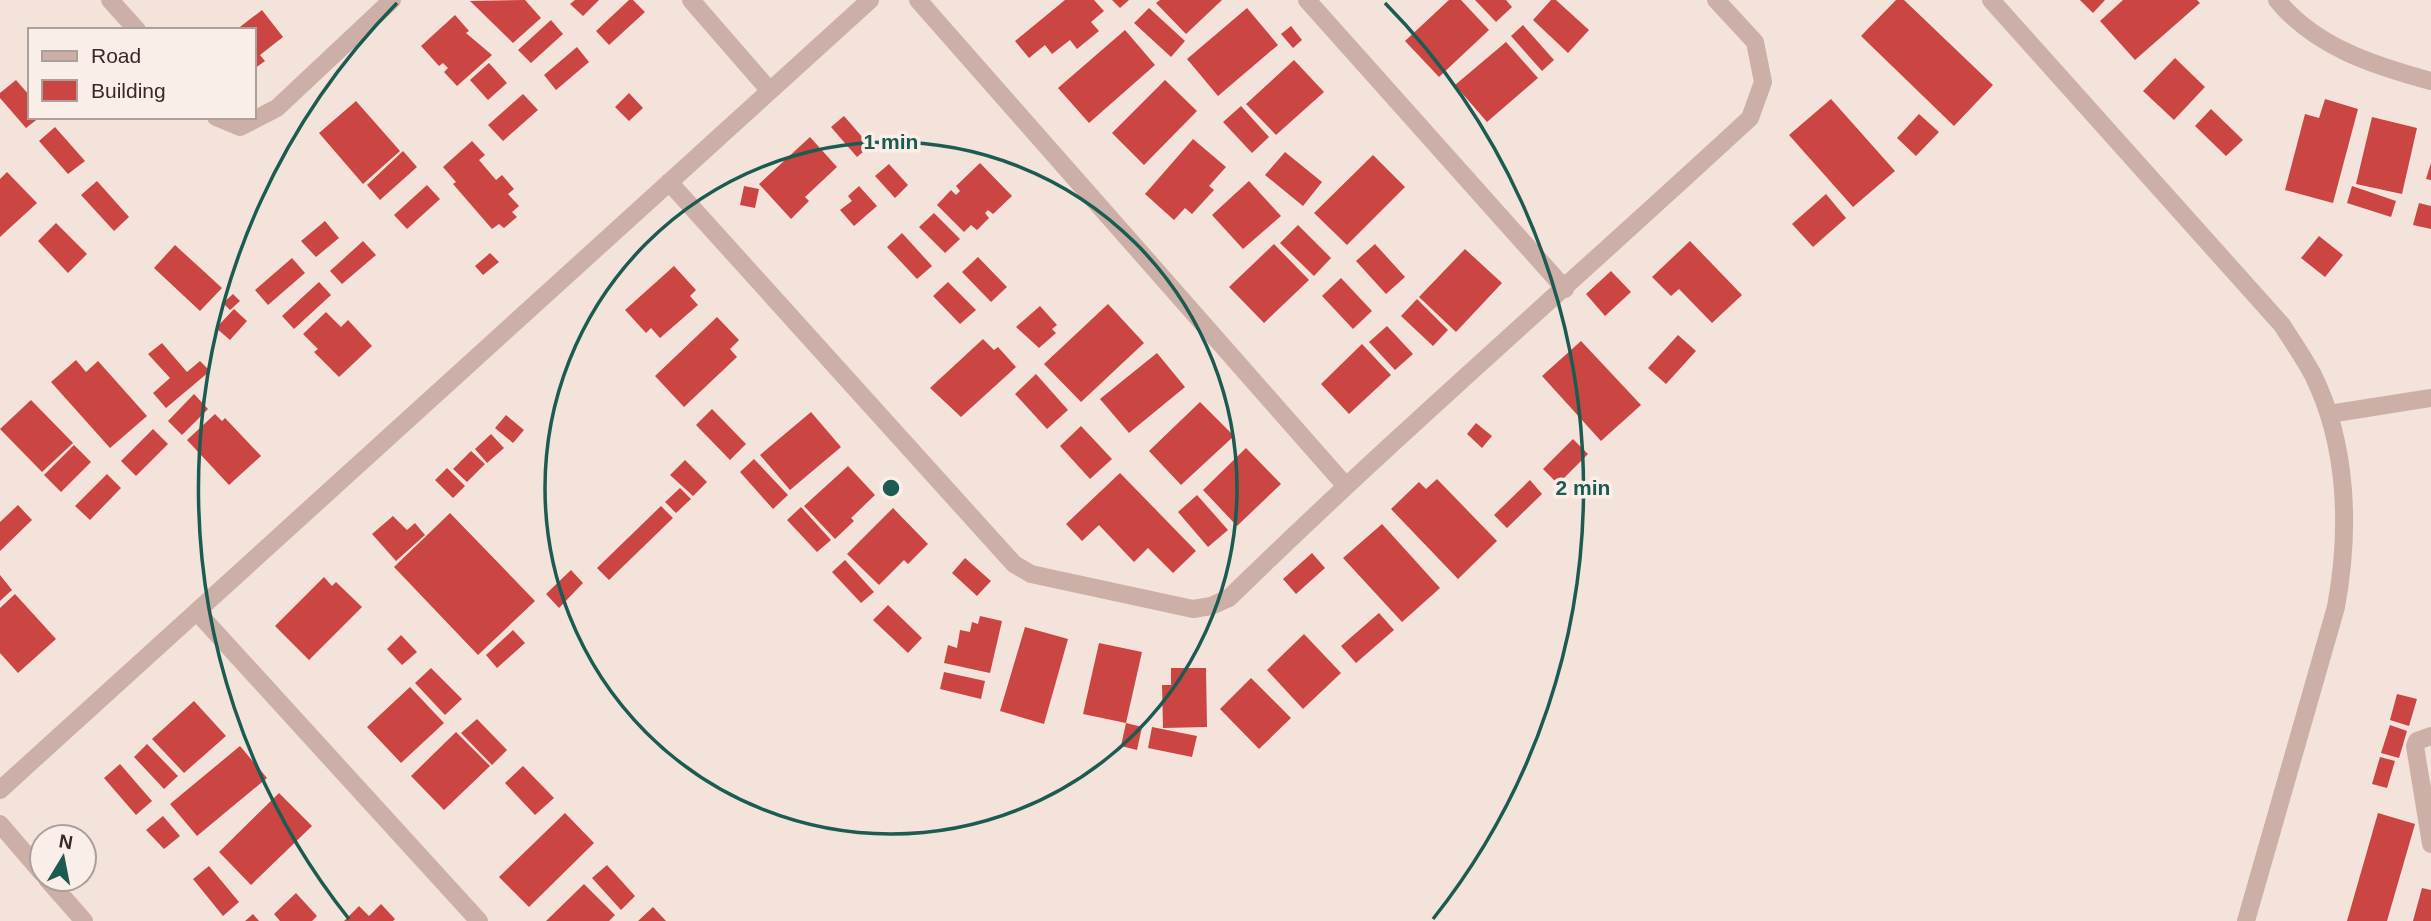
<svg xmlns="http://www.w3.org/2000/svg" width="2431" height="921" viewBox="0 0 2431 921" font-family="Helvetica,sans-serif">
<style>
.building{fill:#cb4542}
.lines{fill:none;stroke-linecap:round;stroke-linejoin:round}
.street{stroke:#ccb0a7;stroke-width:18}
.ring{fill:none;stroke:#1b5b51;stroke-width:3.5}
.centre{fill:#1b5b51;stroke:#faeee8;stroke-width:3.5}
.ring-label{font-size:21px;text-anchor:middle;font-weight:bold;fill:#1b5b51;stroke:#faeee8;stroke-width:7;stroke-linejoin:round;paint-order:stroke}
</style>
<rect width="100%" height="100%" fill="#f3e3db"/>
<path class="building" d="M525 0 541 18 513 43 470 1Z
M575 0H599L583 16 570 4Z
M629 0H633L645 12 609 45 596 31Z
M1065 0H1094L1104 11 1091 22 1099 31 1077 49 1070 40 1052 54 1045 45 1029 58 1015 41Z
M1112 0H1129L1120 8Z
M1160 0H1222L1186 34 1156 3Z
M1449 0H1461L1489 30 1439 77 1405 41Z
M1475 0H1506L1512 7 1496 22Z
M1551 0H1556L1589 30 1568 53 1533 20Z
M1896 0H1904L1993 85 1954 126 1861 36Z
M2080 0H2105L2093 13Z
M2123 0H2197L2200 3 2135 60 2100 21Z
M1149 8 1185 41 1171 57 1134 23Z
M1247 8 1278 45 1218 96 1187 59Z
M262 10 283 37 260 55 265 61 254 69V30H236Z
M455 15 469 31 466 33 492 55 457 86 444 72 448 68 443 63 439 66 421 46Z
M551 20 563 34 531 63 518 50Z
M1523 25 1554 60 1542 71 1511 36Z
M1291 26 1302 40 1293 48 1281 34Z
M1125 30 1155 65 1089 123 1058 88Z
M1506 42 1538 78 1487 122 1455 85Z
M577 47 589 62 556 90 544 75Z
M2175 58 2205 87 2174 120 2143 91Z
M1294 60 1324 92 1276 135 1246 104Z
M489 63 507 83 488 100 470 80Z
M16 80 30 96V117H40L26 128 0 98V93Z
M1165 80 1197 111 1144 165 1112 133Z
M629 93 643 108 629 121 615 107Z
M523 94 538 110 503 141 488 125Z
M1831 99 1895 171 1853 207 1789 135Z
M2325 99 2358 109 2333 203 2285 190 2305 114 2319 118Z
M356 101 400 151 363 184 319 133Z
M1241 106 1269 137 1252 153 1223 122Z
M2211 109 2243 140 2226 156 2195 126Z
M1919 114 1939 132 1916 156 1897 138Z
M844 116 870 146 857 157 831 127Z
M2372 117 2417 128 2402 194 2356 184Z
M55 127 85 161 68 174 39 141Z
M810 137 837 167 805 197 809 201 791 219 759 184Z
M1193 139 1226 167 1209 186 1214 190 1192 214 1185 208 1174 220 1145 194Z
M472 141 485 155 479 160 496 180 502 175 514 189 508 194 519 206 512 212 517 217 504 228 499 224 492 229 453 184 456 182 443 167Z
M403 151 417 167 380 200 367 185Z
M1285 152 1322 182 1303 206 1265 175Z
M1373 155 1405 187 1347 245 1314 213Z
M980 163 1012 196 993 214 988 210 985 213 989 218 977 230 971 225 964 232 937 205 951 190 956 195 960 191 956 186Z
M2431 163V180L2426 179Z
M889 164 908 185 895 198 875 176Z
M7 172 37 203 0 237V179Z
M97 181 129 217 114 231 81 195Z
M1249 181 1281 216 1243 249 1212 215Z
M427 185 440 199 407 229 394 215Z
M744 186 759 189 755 208 740 205Z
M859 186 877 206 854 226 840 210 852 201 848 196Z
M2352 186 2396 201 2391 217 2347 203Z
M1826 194 1846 218 1813 247 1792 224Z
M2419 203 2431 206V229L2413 225Z
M934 213 960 239 945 253 919 227Z
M325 221 339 238 316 257 301 241Z
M56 223 87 254 68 273 38 241Z
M1298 225 1331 258 1314 276 1280 243Z
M902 233 932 266 917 279 887 247Z
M2319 236 2343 255 2325 277 2301 258Z
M363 241 376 255 342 284 330 271Z
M1690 241 1742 295 1712 323 1679 289 1671 296 1652 277Z
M1274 244 1309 280 1264 323 1229 287Z
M1375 244 1405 277 1386 294 1356 261Z
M175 245 222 288 200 311 154 268Z
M1465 249 1502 283 1456 332 1419 297Z
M490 253 499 262 483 275 475 266Z
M978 257 1007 287 991 302 962 272Z
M292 258 305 273 268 305 255 290Z
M674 266 696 290 690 296 698 305 660 338 651 328 646 333 625 310Z
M1611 271 1631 292 1605 316 1586 294Z
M1341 278 1372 311 1353 329 1322 296Z
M319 282 331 295 294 329 282 316Z
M948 282 976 310 960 324 933 296Z
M233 294 240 301 230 310 223 303Z
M1417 299 1448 330 1433 346 1401 316Z
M1108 304 1144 343 1081 402 1044 364Z
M1040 306 1057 325 1052 329 1056 333 1039 348 1016 327Z
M234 309 247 321 230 340 216 328Z
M326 312 341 327 348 320 372 346 339 377 314 352 318 349 303 334Z
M717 317 739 340 730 349 737 357 684 407 655 376Z
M1387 326 1413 354 1395 370 1369 342Z
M1678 335 1696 351 1666 384 1648 368Z
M983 339 994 350 998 347 1016 367 961 417 930 388Z
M1581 341 1641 405 1601 441 1542 376Z
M162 343 187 372 200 361 210 371 166 408 153 393 170 378 148 354Z
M1362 344 1391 375 1349 414 1321 384Z
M1157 353 1185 387 1129 433 1100 399Z
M76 360 86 372 98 361 147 416 110 448 51 382Z
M1036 374 1068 410 1047 429 1015 394Z
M194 394 208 409 182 435 168 421Z
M31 400 73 443 42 472 0 429Z
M1200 402 1234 436 1181 485 1149 451Z
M712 409 746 444 730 460 696 425Z
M811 412 841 447 790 490 760 455Z
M215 414 222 421 225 418 261 456 229 485 187 440Z
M506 415 524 430 513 443 495 428Z
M1476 423 1492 436 1482 448 1467 434Z
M1081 426 1112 459 1090 479 1060 446Z
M153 429 168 444 136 476 121 461Z
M491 434 504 448 487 463 475 449Z
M1573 439 1588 454 1558 484 1543 469Z
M74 445 91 462 61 492 44 475Z
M1246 448 1281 484 1237 526 1203 490Z
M471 451 485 464 467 482 453 469Z
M754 459 788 495 773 509 740 472Z
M685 460 707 482 693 496 670 475Z
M848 466 875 495 851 518 854 521 835 539 804 506Z
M447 468 465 486 453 498 435 480Z
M1120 473 1196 551 1173 573 1148 548 1134 562 1099 525 1082 541 1066 524Z
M107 474 121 488 90 520 75 506Z
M1437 479 1497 541 1458 579 1391 509 1419 482 1426 489Z
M1530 480 1542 494 1507 528 1494 515Z
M680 488 691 499 676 513 665 502Z
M1197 495 1228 530 1208 547 1178 512Z
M18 505 32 520 0 551V522Z
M661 506 673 518 609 580 597 568Z
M801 507 831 540 817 552 787 520Z
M893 508 928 544 908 564 904 560 879 585 847 554Z
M450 513 535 601 478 655 394 567Z
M393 516 407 530 415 523 425 535 396 561 372 534Z
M1382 524 1440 588 1402 622 1343 558Z
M1312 553 1325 568 1296 594 1283 579Z
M965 558 991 581 977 596 952 573Z
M845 560 874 592 861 603 832 572Z
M571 570 583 583 559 608 546 594Z
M0 575 12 590 0 601Z
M324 577 332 586 336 582 362 607 309 660 275 626Z
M15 594 56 639 18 673 0 653V608Z
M888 605 922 638 908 653 873 620Z
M1379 613 1394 630 1356 663 1341 646Z
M980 616 1002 621 990 673 944 663 948 645 957 648 960 630 970 632 972 622 978 624Z
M1025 627 1068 639 1044 724 1000 711Z
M513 630 525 643 497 668 486 655Z
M1304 634 1341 673 1303 709 1267 670Z
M401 635 417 652 402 665 387 649Z
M1099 643 1142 652 1126 723 1083 714Z
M431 668 462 699 445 715 415 683Z
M1171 668H1206L1207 727 1163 728 1162 685H1171Z
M944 672 985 681 981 699 940 689Z
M1251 678 1291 718 1259 749 1220 709Z
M410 687 444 723 401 763 367 727Z
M2397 694 2417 699 2409 726 2390 720Z
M194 701 226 736 184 773 152 739Z
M477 719 507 750 492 765 461 733Z
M1126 723 1142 727 1137 750 1121 746Z
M2390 725 2407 731 2399 758 2381 753Z
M1152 727 1197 736 1192 757 1148 748Z
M456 732 490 766 444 810 411 776Z
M147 744 178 776 164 789 134 757Z
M240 746 267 778 197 836 170 804Z
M2380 757 2395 761 2387 788 2372 784Z
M120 764 152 801 136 815 104 778Z
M523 766 554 798 535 815 505 783Z
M279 793 312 826 251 885 219 852Z
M565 813 594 843 529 907 499 877Z
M2378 813 2415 824 2387 921H2347Z
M163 816 180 836 164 849 146 830Z
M607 865 635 896 621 910 592 878Z
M209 866 239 902 223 916 193 879Z
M584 884 615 915 609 921H546Z
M2422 888 2431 890V921H2413Z
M296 893 317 916 312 921H280L274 914Z
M381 904 395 919 393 921H344L359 906 369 916Z
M653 907 666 921H638Z
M253 914 259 921H245Z"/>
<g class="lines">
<path class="street" d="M110 0 137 30
M691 0 770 91
M918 0 1345 485
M1307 0 1565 289
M1991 0 2282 325C2292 341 2304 358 2313 375 2348 446 2350 531 2336 607L2246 921
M2277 0C2315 47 2375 66 2431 81
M216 117 240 127 277 108 392 0
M669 182 1014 564 1031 574 1054 579 1193 609 1211 606 1229 598C1398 433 1576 279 1750 118L1763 82 1755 42 1716 0
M2329 414 2431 398
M197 612 479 921
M2431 736 2417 741 2415 746 2431 844
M0 790 870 0
M0 824 42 873
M47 879 84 921"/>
</g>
<g class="ring">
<circle cx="891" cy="488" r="346"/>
<path d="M349 919A692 692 0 0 1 397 3M1385 3A692 692 0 0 1 1433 919"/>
</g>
<circle cx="891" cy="488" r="10" class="centre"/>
<g class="ring-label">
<text x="891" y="149">1 min</text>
<text x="1583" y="495">2 min</text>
</g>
<rect x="28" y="28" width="228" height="91" fill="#faeee8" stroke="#ac9f9b" stroke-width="2"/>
<rect x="42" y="51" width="35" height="10" fill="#ccb0a7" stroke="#ac9f9b" stroke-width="2"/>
<text x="91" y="63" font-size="21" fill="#382928">Road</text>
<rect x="42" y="80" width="35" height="21" fill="#cb4542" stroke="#ac9f9b" stroke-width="2"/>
<text x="91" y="98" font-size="21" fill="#382928">Building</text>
<g transform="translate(63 858) rotate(10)"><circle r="33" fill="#faeee8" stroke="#ac9f9b" stroke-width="2"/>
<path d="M0-5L12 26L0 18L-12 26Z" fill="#1b5b51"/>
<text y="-10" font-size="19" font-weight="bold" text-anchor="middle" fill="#382928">N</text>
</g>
</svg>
